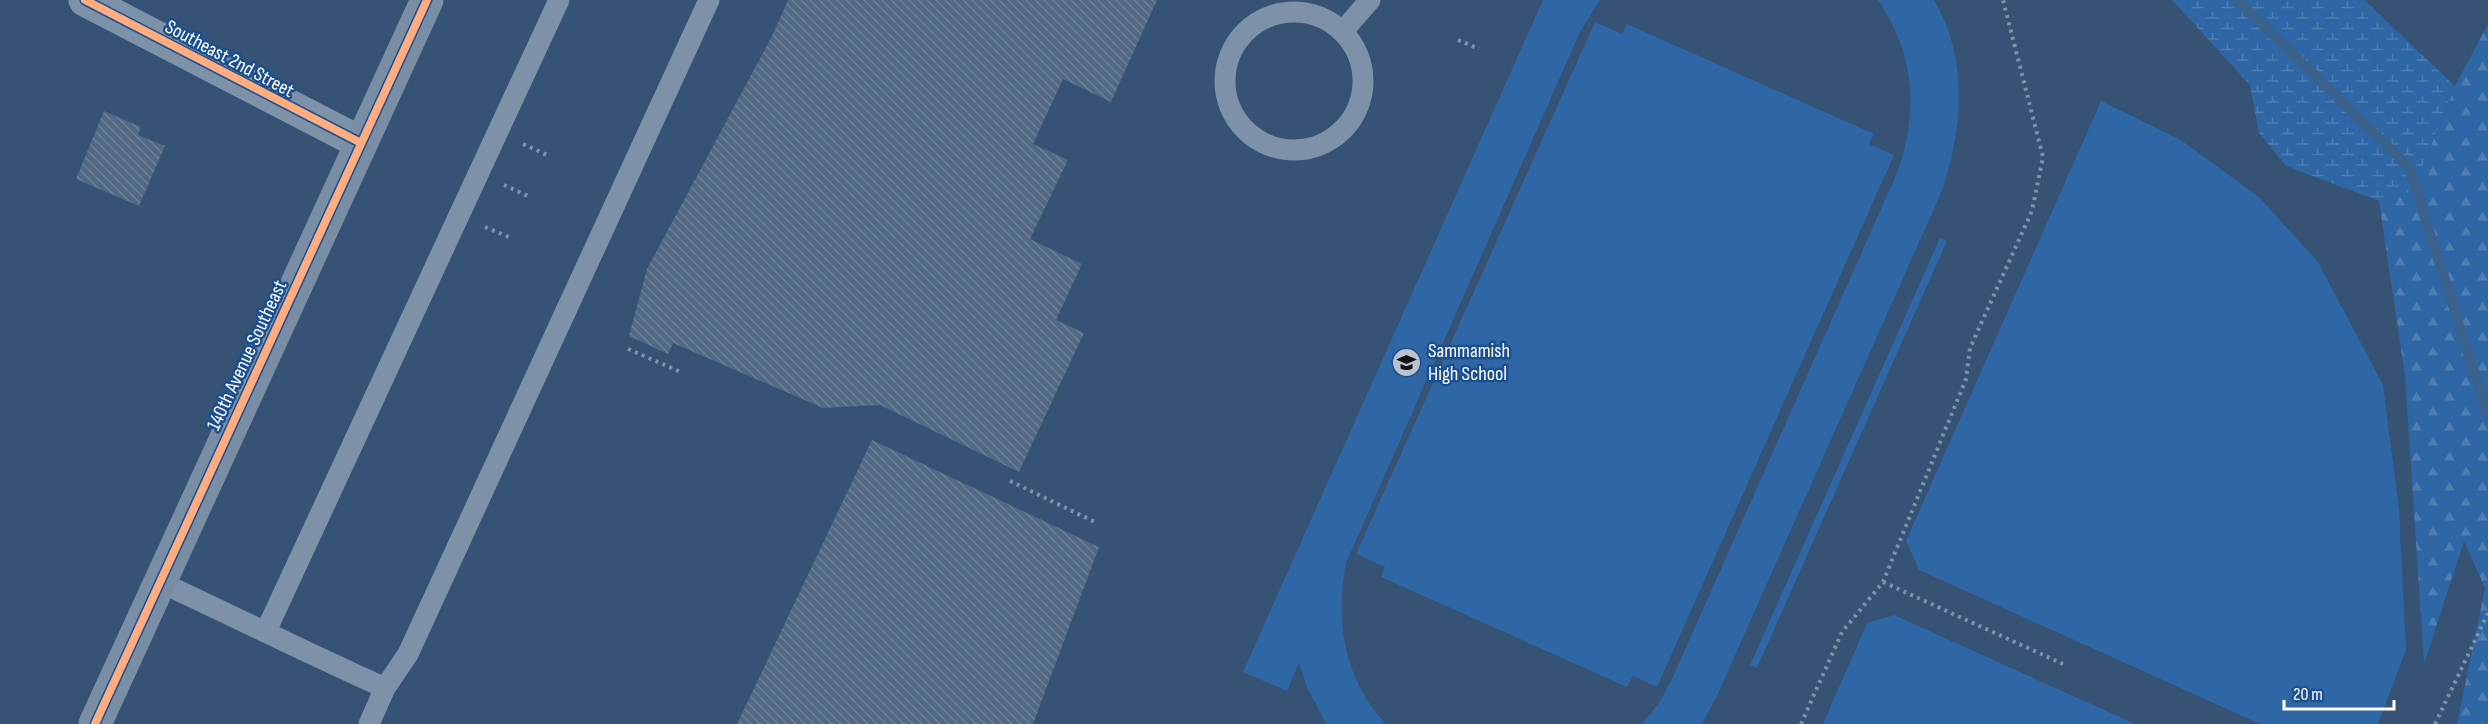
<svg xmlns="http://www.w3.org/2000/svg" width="2488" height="724" viewBox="0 0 2488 724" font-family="'Sofia Sans Condensed',sans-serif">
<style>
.forest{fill:url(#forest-firs)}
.wetland{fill:url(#wetland-marsh)}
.park{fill:#2f66a5}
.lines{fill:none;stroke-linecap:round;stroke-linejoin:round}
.stream{stroke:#3b618d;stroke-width:10}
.building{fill:url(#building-back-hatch)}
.path{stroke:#7d92a8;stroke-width:4;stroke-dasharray:3 4.5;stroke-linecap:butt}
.lane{stroke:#7d92a8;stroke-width:21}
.street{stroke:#7d92a8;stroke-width:33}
.secondary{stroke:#798da4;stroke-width:33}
.cycleway-casing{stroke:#1b4f8f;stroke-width:11}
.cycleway{stroke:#ffac80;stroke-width:8}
.labels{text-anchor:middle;stroke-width:5;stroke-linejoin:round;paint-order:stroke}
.street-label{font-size:20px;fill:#fff;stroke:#1b4f8f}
.poi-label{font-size:20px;fill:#fff;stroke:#1b4f8f;text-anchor:start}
</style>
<defs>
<pattern id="forest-firs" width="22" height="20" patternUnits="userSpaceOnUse" patternTransform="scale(1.5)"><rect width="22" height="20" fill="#2f66a5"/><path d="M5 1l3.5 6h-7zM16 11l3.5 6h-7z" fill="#4e7db2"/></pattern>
<pattern id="wetland-marsh" width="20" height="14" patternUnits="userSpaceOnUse" patternTransform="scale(1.5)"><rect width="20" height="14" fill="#2f66a5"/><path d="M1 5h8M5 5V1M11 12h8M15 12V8" fill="none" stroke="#4e7db2"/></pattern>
<pattern id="building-back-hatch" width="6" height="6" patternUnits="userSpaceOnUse" patternTransform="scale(1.5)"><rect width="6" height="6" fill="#526984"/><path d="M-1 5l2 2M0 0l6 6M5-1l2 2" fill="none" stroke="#6c8096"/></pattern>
</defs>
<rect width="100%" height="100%" fill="#365274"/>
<path class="forest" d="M2488 24V724H2457L2485 588 2464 541 2424 664 2405 376 2379 201 2412 192 2455 86Z"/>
<path class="wetland" d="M2172 0H2364L2455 86 2412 192 2379 201 2286 166 2259 133 2250 85Z"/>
<path class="park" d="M1543 0H1600L1580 32 1346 563C1335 620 1344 680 1386 724H1326L1307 687 1299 663 1287 691 1243 672Z
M1878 0H1934C1969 59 1963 131 1941 193L1716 698 1702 724H1642L1659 703 1672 679 1897 173C1919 113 1915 54 1878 0Z
M1595 22 1622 34 1627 24 1874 134 1869 144 1894 155 1657 687 1633 676 1627 687 1381 577 1385 567 1356 554Z
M2101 101 2181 140 2259 197 2318 262 2383 385 2399 510 2406 650 2378 724H2260L1919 570 1906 541Z
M1940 238 1947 241 1757 668 1750 665Z
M1894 615 2135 724H1823L1867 623Z"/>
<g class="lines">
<path class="stream" d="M2237 0 2409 167 2488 416"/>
</g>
<path class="building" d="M788 0H1157L1111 102 1063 79 1033 144 1068 160 1030 239 1082 264 1056 320 1084 333 1019 472 880 405 823 408 673 343 668 354 629 336 647 269 772 36Z
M104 111 141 127 138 135 165 146 139 206 76 179Z
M872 440 1099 547 1033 724H737Z"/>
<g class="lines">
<path class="path" d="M1458 40 1479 49
M523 144 547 155
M504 185 528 196
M485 227 509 237
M628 349 683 373
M1010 481 1095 522
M1883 582 2063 664
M1801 724 1842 632 1883 582 1966 379 1970 348 2032 211 2043 157 2003 0
M2435 724 2488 613"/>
<path class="lane" d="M1225 81a69 69 0 1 1 138 0a69 69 0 1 1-138 0Z
M1343 31 1370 0
M160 582C235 617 309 654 385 688L408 654 709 0
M266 631 559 0
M369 724 385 688"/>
<path class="street" d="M85 0 361 143"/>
<path class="secondary" d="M95 724 427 0"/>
<defs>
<path id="cycleway" d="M85 0 361 143
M95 724 427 0"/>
</defs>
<use href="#cycleway" class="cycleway-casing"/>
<use href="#cycleway" class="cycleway"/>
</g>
<defs>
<symbol id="school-disc" viewBox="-11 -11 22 22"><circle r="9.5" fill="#b9c2ce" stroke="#1b4f8f"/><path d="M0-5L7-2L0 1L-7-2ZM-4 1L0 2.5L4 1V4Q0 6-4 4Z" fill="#111"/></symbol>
</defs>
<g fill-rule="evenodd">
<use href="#school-disc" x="1390" y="346" width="33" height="33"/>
</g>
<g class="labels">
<g class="street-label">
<text transform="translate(230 58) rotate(28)" y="7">Southeast 2nd Street</text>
<text transform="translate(246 355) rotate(-65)" y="7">140th Avenue Southeast</text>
</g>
<g class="poi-label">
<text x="1428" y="357">Sammamish<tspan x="1428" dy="23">High School</tspan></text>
</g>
</g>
<path d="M2284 700v9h110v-9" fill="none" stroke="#ffffff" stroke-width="3"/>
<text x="2293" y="700" font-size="18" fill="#ffffff" stroke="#1b4f8f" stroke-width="4.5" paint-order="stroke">20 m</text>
</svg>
